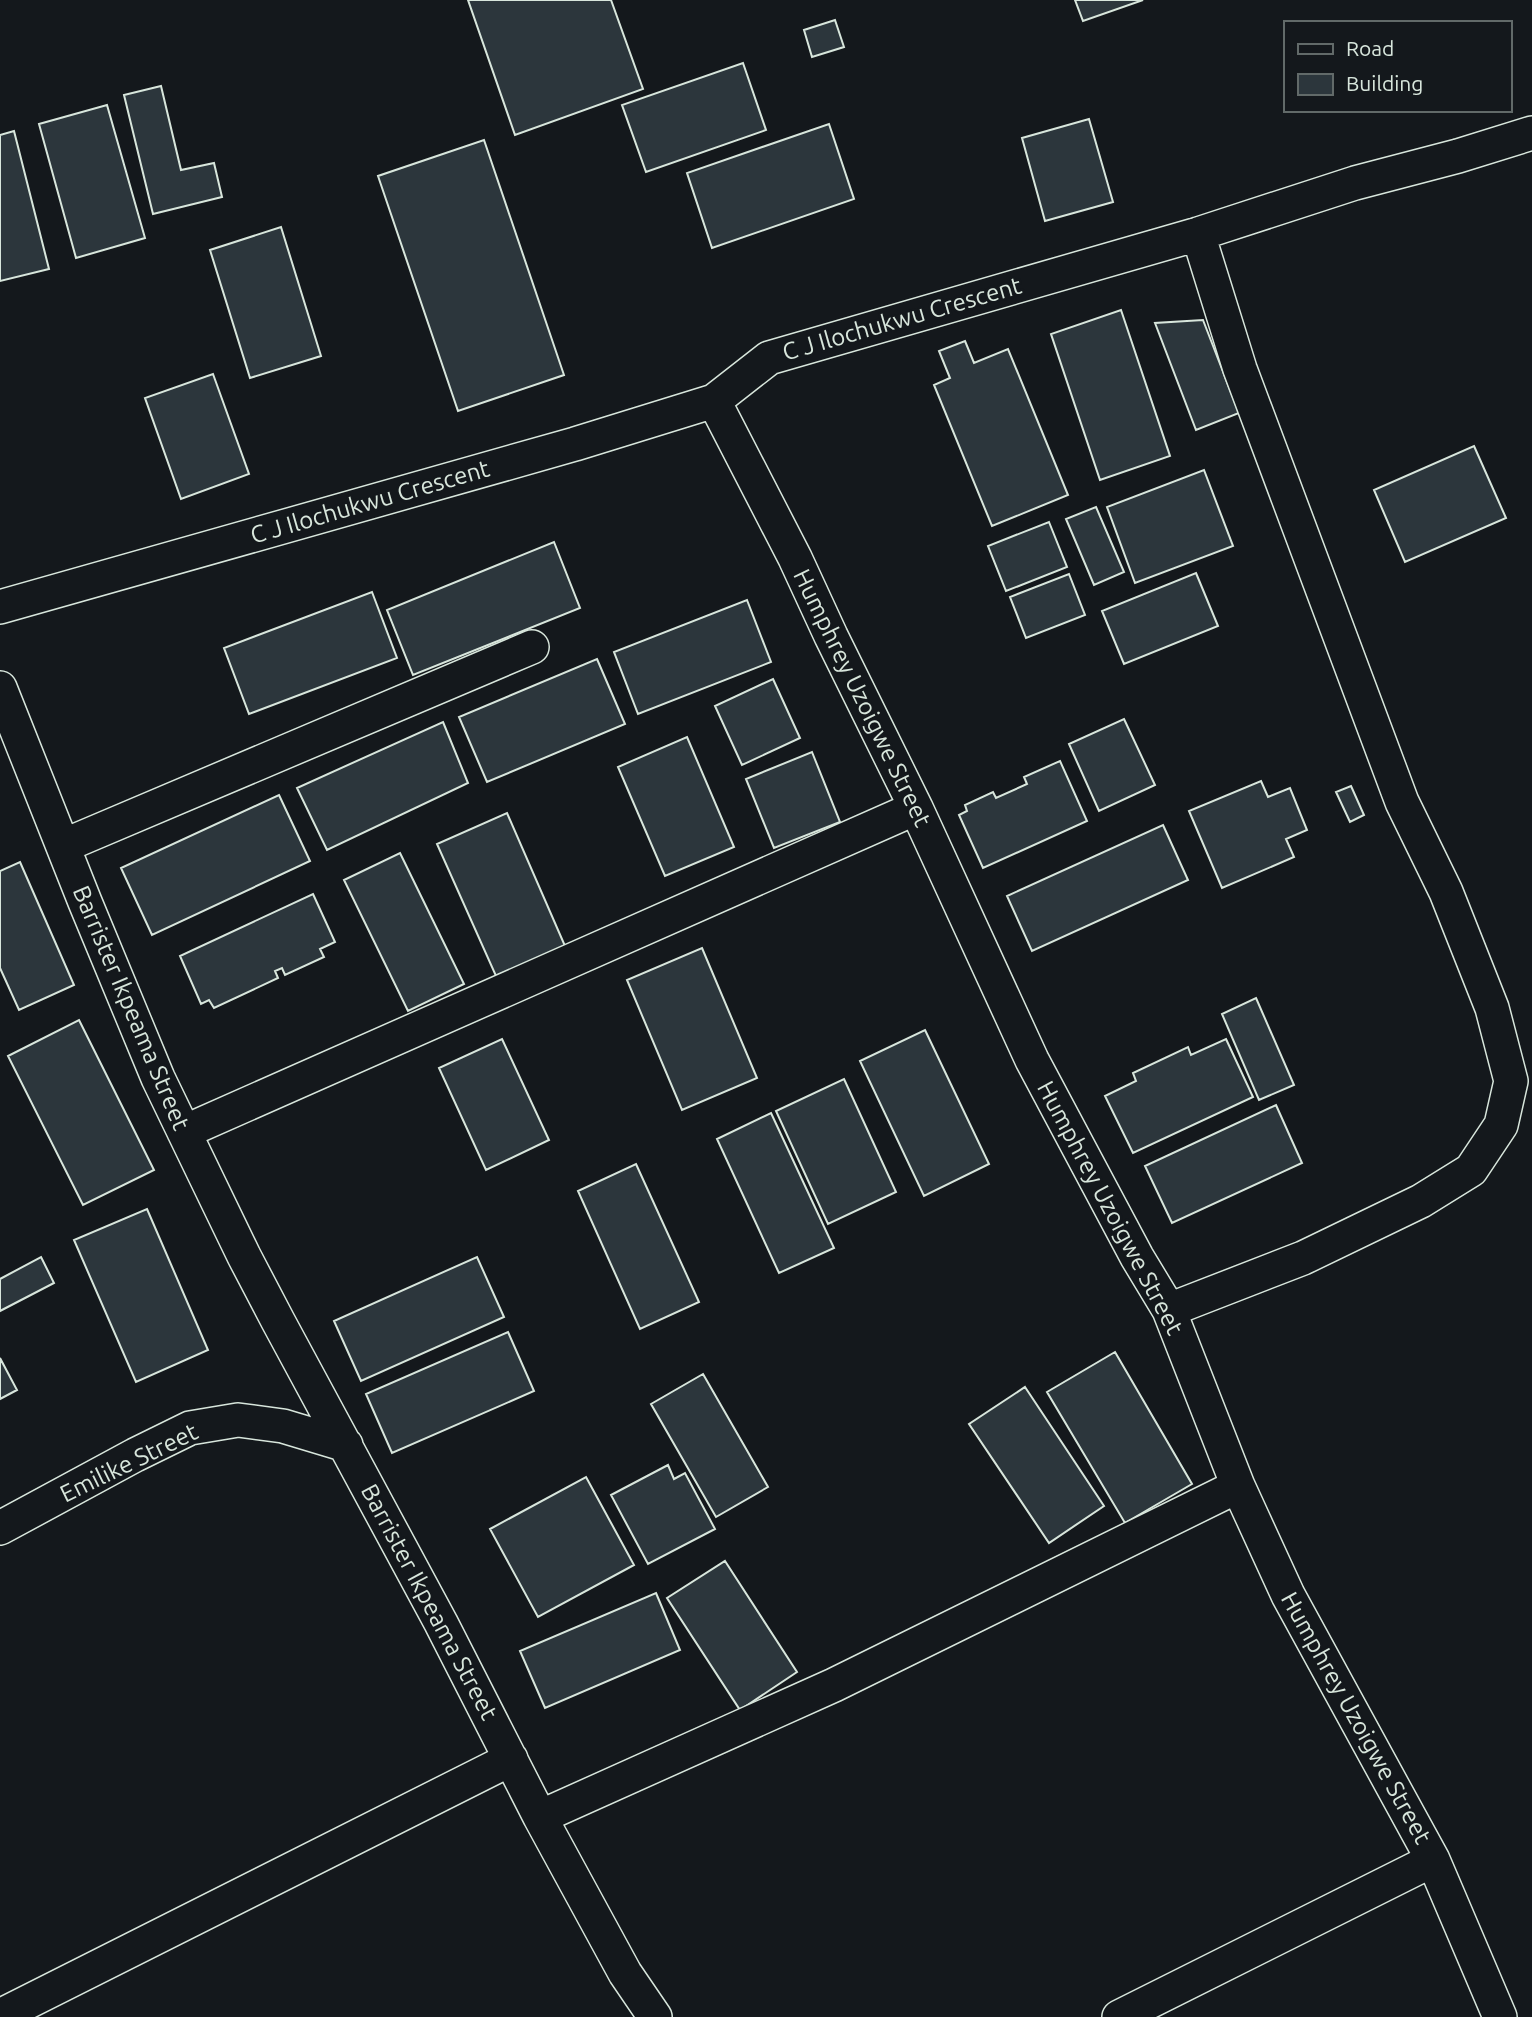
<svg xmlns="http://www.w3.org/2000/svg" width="1532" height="2017" viewBox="0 0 1532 2017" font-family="Ubuntu,sans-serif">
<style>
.building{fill:#2c363c;stroke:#d8e6dc;stroke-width:2}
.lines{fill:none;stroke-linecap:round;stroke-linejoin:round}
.street-casing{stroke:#d8e6dc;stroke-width:36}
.street{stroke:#14181c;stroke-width:33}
.labels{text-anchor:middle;stroke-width:5;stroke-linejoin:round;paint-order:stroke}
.street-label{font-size:24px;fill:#d8e6dc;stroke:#14181c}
</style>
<rect width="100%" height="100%" fill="#14181c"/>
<path class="building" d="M468 0H611L643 89 515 135Z
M1075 0H1143L1083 21Z
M835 20 844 47 812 57 804 30Z
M743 63 766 130 646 172 622 105Z
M161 86 181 170 214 163 222 197 153 214 124 95Z
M107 105 145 238 76 258 39 124Z
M1089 119 1113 202 1045 221 1022 138Z
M829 124 854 199 712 248 687 173Z
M14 131 49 269 0 281V135Z
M484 140 564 375 458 411 378 176Z
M281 227 321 356 250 378 210 250Z
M1121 310 1170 456 1100 480 1051 334Z
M1203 320 1239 413 1196 430 1155 323Z
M965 341 974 363 1008 349 1068 495 992 526 934 385 950 378 939 351Z
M213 374 249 474 181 499 145 398Z
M1474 446 1506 518 1405 562 1374 490Z
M1204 470 1233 546 1135 583 1107 507Z
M1096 507 1124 572 1094 585 1066 519Z
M1049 522 1067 567 1006 591 988 546Z
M554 542 580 608 413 675 387 610Z
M1196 573 1218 626 1124 664 1102 611Z
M1069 574 1085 615 1026 638 1010 597Z
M372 592 397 658 249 714 224 648Z
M747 600 771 662 638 714 614 652Z
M597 659 625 724 487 782 459 717Z
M773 679 800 738 742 765 715 706Z
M1124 719 1155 785 1099 811 1069 744Z
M443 722 468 783 327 850 297 788Z
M687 737 734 847 665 876 618 767Z
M812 752 840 822 774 848 746 779Z
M1060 761 1087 821 983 868 959 815 967 811 965 805 993 792 996 798 1027 784 1024 777Z
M1261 781 1268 797 1290 788 1307 830 1286 839 1294 857 1222 888 1189 811Z
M1351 786 1364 815 1350 822 1336 792Z
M279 795 310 861 152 935 121 868Z
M507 813 565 946 496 976 437 844Z
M1163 825 1188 880 1032 951 1007 896Z
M400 853 464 984 408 1011 344 880Z
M20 862 74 985 19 1010 0 968V871Z
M313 894 335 942 320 949 324 957 285 975 282 968 275 971 278 978 214 1008 209 1000 201 1004 180 956Z
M702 948 757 1078 682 1110 627 980Z
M1256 998 1294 1085 1259 1100 1222 1014Z
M79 1020 154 1170 83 1205 8 1056Z
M925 1030 989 1164 924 1196 860 1061Z
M502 1039 549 1140 486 1170 439 1068Z
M1226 1039 1253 1097 1133 1153 1105 1096 1136 1081 1133 1073 1188 1047 1191 1055Z
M844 1079 896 1192 828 1224 776 1111Z
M1276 1105 1302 1163 1172 1223 1145 1166Z
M771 1113 834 1248 779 1273 717 1139Z
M636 1164 699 1302 640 1329 578 1191Z
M147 1209 208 1350 136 1382 74 1240Z
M41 1257 54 1283 0 1311V1279Z
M477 1257 504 1317 361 1381 334 1321Z
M508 1332 534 1391 392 1453 366 1394Z
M1115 1352 1192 1484 1125 1523 1047 1392Z
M0 1358 17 1390 0 1399Z
M703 1374 768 1487 716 1517 651 1404Z
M1025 1387 1104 1506 1049 1543 969 1424Z
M668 1465 674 1479 685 1473 715 1529 648 1564 611 1495Z
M586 1477 634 1565 538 1617 490 1529Z
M725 1561 797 1672 740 1710 667 1598Z
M656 1593 680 1650 545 1708 520 1651Z"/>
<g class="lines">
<defs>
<path id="street" d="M714 401 795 558 831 636 916 808 1032 1060 1137 1257 1169 1310 1238 1486 1288 1595 1433 1860 1500 2017
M0 607 575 444 714 401 769 358 1198 234 1355 183 1458 156 1532 133
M0 688 85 902 158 1078 244 1256 278 1321 441 1623 540 1817 625 1973 655 2017
M63 846 532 647
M184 1132 916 808
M1169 1310 1303 1258 1421 1201 1471 1170 1501 1125 1511 1081 1492 1008 1446 892 1402 802 1240 369 1198 234
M0 1528 135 1455 190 1428 238 1420 283 1426 346 1445
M540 1817 834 1685 1238 1486
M0 2016 511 1759
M1119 2017 1433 1860"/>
</defs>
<use href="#street" class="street-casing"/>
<use href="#street" class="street"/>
</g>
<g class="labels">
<g class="street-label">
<text transform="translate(902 319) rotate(-16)" y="8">C J Ilochukwu Crescent</text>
<text transform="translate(370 502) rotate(-16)" y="8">C J Ilochukwu Crescent</text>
<text transform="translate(862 698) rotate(64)" y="8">Humphrey Uzoigwe Street</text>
<text transform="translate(131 1008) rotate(67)" y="8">Barrister Ikpeama Street</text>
<text transform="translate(1110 1208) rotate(62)" y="8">Humphrey Uzoigwe Street</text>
<text transform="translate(129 1463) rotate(-26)" y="8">Emilike Street</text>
<text transform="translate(429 1602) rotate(62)" y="8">Barrister Ikpeama Street</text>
<text transform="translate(1356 1718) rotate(61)" y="8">Humphrey Uzoigwe Street</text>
</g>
</g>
<rect x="1284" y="21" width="228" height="91" fill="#14181c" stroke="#626a69" stroke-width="2"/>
<rect x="1298" y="44" width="35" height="10" fill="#14181c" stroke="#626a69" stroke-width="2"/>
<text x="1346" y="56" font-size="21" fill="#d8e6dc">Road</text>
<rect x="1298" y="74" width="35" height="21" fill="#2c363c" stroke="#626a69" stroke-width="2"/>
<text x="1346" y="91" font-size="21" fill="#d8e6dc">Building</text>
</svg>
